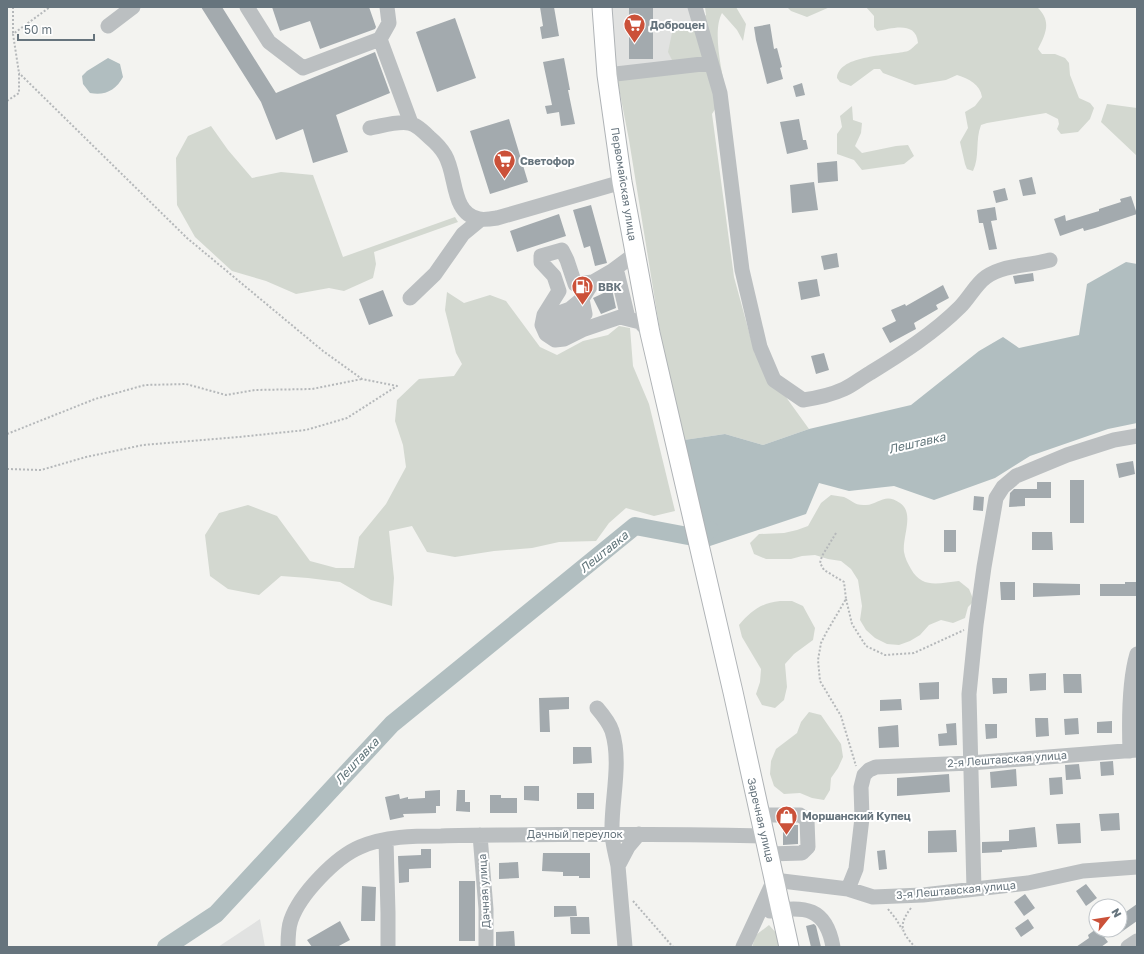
<svg xmlns="http://www.w3.org/2000/svg" width="1144" height="954" viewBox="0 0 1144 954" font-family="'Golos Text',sans-serif">
<style>
.built{fill:#e1e2e1}
.green{fill:#d3d8d0}
.water{fill:#b1bec0}
.lines{fill:none;stroke-linecap:round;stroke-linejoin:round}
.river{stroke:#b1bec0;stroke-width:18}
.building{fill:#a3aaae}
.major-casing{stroke:#afb3b6;stroke-width:21}
.path{stroke:#b5b8ba;stroke-width:2;stroke-dasharray:2 2;stroke-linecap:butt}
.minor{stroke:#bbbfc1;stroke-width:15}
.major{stroke:#fff;stroke-width:19}
.labels{text-anchor:middle;stroke-width:4;stroke-linejoin:round;paint-order:stroke}
.poi-label{font-size:11px;font-weight:bold;fill:#66747d;stroke:#fff;text-anchor:start}
.street-label{font-size:11px;fill:#66747d;stroke:#fff}
.water-label{font-size:12px;font-style:italic;fill:#62767b;stroke:#fff}
</style>
<rect width="100%" height="100%" fill="#f3f3f0"/>
<path class="built" d="M609 7H693L706 68 617 78Z
M260 919 265 947H218Z"/>
<path class="green" d="M705 7H736L746 24 743 41 737 30 722 13C712 31 722 72 726 92L712 114 734 277 755 354 809 429 763 445 725 434 684 440 663 350 629 140 617 78 676 68 668 52 672 33 694 24 706 15Z
M787 7H830L807 17 791 11Z
M866 7H1037C1052 21 1046 33 1038 49L1042 54H1055L1065 58 1069 63 1070 75 1079 98 1090 103 1094 108 1090 119 1078 132 1061 134 1057 129 1059 124 1058 119 1046 113 987 123 981 125C975 140 980 157 973 171L967 169 965 164 960 142 968 128 965 112 975 106 982 97C980 84 969 79 957 75L946 80 915 85 883 73 880 69H874L851 86 840 82 837 78C839 54 891 56 908 51 912 49 915 45 918 43 916 20 891 29 877 31L874 27V16Z
M1107 104 1137 108V156L1101 122Z
M852 106 853 120 862 123 861 133 855 146 862 153 896 146 908 145 914 156 904 164 862 170 854 160 837 154V134L842 127 840 116Z
M211 126 228 150 252 178 281 172 313 175 343 257 455 217 458 222 374 252 376 264 373 278 344 291 329 288 296 294 266 281 232 271 195 237 177 205 176 158 188 136Z
M447 292 464 303 490 295 506 301 540 347 557 355 583 341 608 335 619 326 630 328 633 366 649 404 675 511 654 516 626 508 609 523 596 541 559 542 532 548 494 551 455 557 427 552 412 526 389 531 394 578 392 606 371 600 340 582 308 578 281 576 259 595 228 589 210 576 205 535 219 513 248 505 277 516 310 561 336 568H354L359 537 386 504 406 467 403 445 395 421 397 400 419 379 454 376 462 364 456 353 445 310Z
M831 495C835 496 840 496 844 497 852 500 854 506 866 505 879 504 885 492 900 503 915 513 902 537 904 552 905 558 908 564 911 569 922 589 939 583 959 581L969 589 974 601 968 607 965 618 953 623 941 620 929 625 920 635 910 641 899 645 887 644 875 638 866 630 860 620 862 606 858 580 851 569 841 561 828 559 815 555 802 556 791 559H766L754 554 750 543 759 534 784 533 797 530 808 526 821 503Z
M780 601H792L803 606 815 628 813 640 794 654 785 664 787 687 784 700 775 708 762 705 756 694 760 682 761 669 742 637 739 625C751 611 761 603 780 601Z
M809 712 821 715 841 744 843 757 838 768 831 778 830 790 824 800 812 798 800 793 784 794 774 786 770 774 771 761 776 749 797 733 801 722Z
M769 925 778 935 780 947H752L756 935Z"/>
<path class="water" d="M108 58 120 64 123 77C116 90 105 96 90 93L83 84 82 76 87 71Z
M1126 262 1137 264V423L1108 429 1030 456 995 478 934 500 894 486 849 491 819 483 806 514 707 547 684 440 725 434 763 445 809 429 911 405 979 351 1003 337 1019 348 1079 335 1087 284Z"/>
<g class="lines">
<path class="river" d="M166 947 216 914 392 724 635 526 688 536 710 530"/>
</g>
<path class="building" d="M201 7H222L276 93 375 52 390 93 336 115 348 152 313 163 303 129 276 140 261 102Z
M272 7H369L376 27 375 29 320 49 310 21 280 31Z
M540 7H554L559 36 542 39 540 27 543 26Z
M629 7H653V59H629Z
M455 18 476 78 437 92 416 32Z
M770 24 774 49 777 48 782 67 780 68 783 79 767 84 756 40 754 27Z
M564 58 570 90H568L575 124 561 126 559 112 547 114 545 106 552 105 543 62Z
M802 83 805 95 796 97 793 86Z
M509 119 528 182 490 194 470 131Z
M799 119 803 140H806L808 149 787 154 780 122Z
M837 161 838 181 818 183 817 163Z
M1032 177 1036 194 1023 196 1019 180Z
M814 182 818 210 792 213 790 185Z
M1005 188 1008 200 996 203 993 191Z
M1131 196 1137 214 1095 228 1084 231 1083 228 1060 236 1054 219 1065 215 1066 221 1099 211V209L1121 202 1120 199Z
M591 205 607 263 595 266 590 246 584 248 573 210Z
M995 207 997 220 991 221 997 249 989 250 983 223H979L977 210Z
M559 214 566 236 517 252 510 231Z
M837 253 839 267 824 270 821 256Z
M1033 273 1034 281 1015 284 1013 276Z
M817 279 820 296 801 300 798 282Z
M943 285 949 298 936 305 938 309 914 323 916 329 890 343 882 328 896 321 891 310 905 304 906 306Z
M612 289 616 308 601 314 593 298Z
M383 290 393 316 369 325 359 299Z
M824 353 829 370 816 374 811 356Z
M1133 461 1135 474 1119 478 1116 464Z
M1070 480H1084V523H1070Z
M1037 482H1051V498H1025V506L1009 507 1010 493 1014 489H1037Z
M974 496 984 497 983 511 973 510Z
M944 530H956V552H944Z
M1032 532H1052L1053 550H1032Z
M1000 582H1015V600H1001Z
M1125 582H1137V596H1100V584H1125Z
M1033 583 1080 584V595L1033 597Z
M1046 673V690L1030 691 1029 674Z
M1063 674H1081L1082 693H1064Z
M992 678H1007V693L993 694Z
M939 682V699L920 700 919 683Z
M569 697V709L549 710 550 732H540L539 698Z
M901 699 902 710 880 711V700Z
M1035 718H1048L1049 736 1036 737Z
M1078 718 1079 734 1065 735 1064 719Z
M1112 721V733H1097V722Z
M956 723 957 745 939 746 938 734 947 733 946 724Z
M985 724H997V738L986 739Z
M898 725 899 747 879 748 878 727Z
M573 747H591L592 763 573 764Z
M1113 761 1114 775 1101 776 1100 762Z
M1079 764 1081 779 1066 780 1065 765Z
M1016 769 1017 786 991 788 990 772Z
M949 774 950 792 897 796V778Z
M1062 777 1063 794 1050 795 1049 778Z
M524 786H539V801L524 800Z
M440 790V806H436V813L403 814 404 817 390 820 385 797 399 794 400 799 408 797V799L425 798V791Z
M457 790H465V802H470V812L456 811Z
M577 793H594V809H577Z
M490 795H501V798H517V813H490Z
M1119 813 1120 830 1101 831 1099 814Z
M1080 823 1081 843 1058 844 1056 824Z
M783 825H798V844L783 845Z
M1035 827 1037 847 1002 850V852L982 853V842L1009 841V830Z
M956 830 957 852 928 853V831Z
M421 849H431V868L409 869V882L399 883 398 856 421 855Z
M885 850 887 869 879 870 877 851Z
M543 853H590V878H579V876H563V872L542 871Z
M518 862 519 878 499 879V863Z
M459 881H475V941H459Z
M1086 884 1097 898 1086 906 1076 891Z
M362 886 376 887 375 921H361Z
M1025 894 1035 908 1024 916 1014 902Z
M1137 904V921L1120 933V916Z
M554 906H576L577 916 554 917Z
M570 917H589L590 934H571Z
M1028 919 1034 928 1021 937 1015 928Z
M340 921 350 940 337 947H312L307 940Z
M814 924 816 926 821 947H811L806 926Z
M1096 929 1099 930 1108 942 1101 947H1076L1089 938 1088 935Z
M514 931 515 947H496V932Z"/>
<g class="lines">
<defs>
<path id="major" d="M602 7 607 75 622 182 650 333 733 692 789 947"/>
</defs>
<use href="#major" class="major-casing"/>
<path class="path" d="M13 7V34
M7 101 19 93V73L13 34 50 7
M7 434 95 399 145 385 186 384 226 395 255 390 312 389 362 379
M7 469 41 470 86 457 143 445 239 437 306 430 347 418 397 386 362 379 323 351 187 238 19 73
M836 533 822 556 820 563 824 570 844 582 846 599 826 633 821 643 818 660 820 681 841 716 856 766
M846 599 852 624 866 646 885 655 914 653 964 630
M633 901 673 947
M911 908C898 925 901 932 915 947
M888 909 896 919 902 929"/>
<path class="minor" d="M247 7 269 42 303 68 380 39 389 23 387 7
M695 7 720 93 742 270 760 347 774 380 803 400C817 398 831 395 844 389 853 385 861 378 870 373 901 354 934 333 960 307 969 298 976 284 986 277 1005 264 1029 266 1050 260
M108 26 133 7
M380 39 411 123
M607 75 711 63
M370 128C382 126 396 121 409 123 416 124 424 132 429 137 435 142 441 148 445 155 457 175 451 214 479 219 484 220 491 219 497 218L622 182
M635 254 612 271 593 282 575 284 567 260 562 250 541 256V262L554 276 559 291 544 315 542 325 546 334 555 340 564 339 582 330 620 317 640 322 650 333
M616 268 628 318
M410 298 435 274 463 234 480 220
M542 325 559 313 570 309 582 299 593 282
M546 334 575 321 585 314 582 299
M597 708C603 715 609 722 612 731 622 763 611 800 612 832 612 843 616 855 618 866L628 847 639 834
M1130 751C1129 722 1129 681 1137 654
M760 815H800L807 820 808 847 802 853 769 854
M480 835 486 909V947
M386 840 388 913V947
M618 866 625 947
M848 889 856 869 862 818 861 787 864 775 869 770 876 767 970 763 1137 750
M974 889 969 694 976 625 984 567 996 498 1003 487 1016 476 1067 455 1114 440 1137 436
M770 911C805 906 826 907 833 947
M288 947C288 938 288 928 291 920 300 894 336 857 360 847 385 836 414 836 441 836 461 835 481 835 501 835 589 834 677 834 765 836
M743 947 774 880 848 889 873 897 923 895 1028 883 1083 871 1137 867
M1128 947 1137 941"/>
<use href="#major" class="major"/>
</g>
<defs>
<symbol id="supermarket-pin" viewBox="-11 -11 22 30"><path d="M0 17L-7.5 6A9.5 9.5 0 1 1 7.5 6Z" fill="#cb5139" stroke="#fff"/><path d="M-6-5.5h2.5l.6 2H6L4.5 2H-2.5L-4.4-4H-6ZM-1.5 3.2a1.3 1.3 0 1 0 .1 0ZM3 3.2a1.3 1.3 0 1 0 .1 0Z" fill="#fff"/></symbol>
<symbol id="fuel-pin" viewBox="-11 -11 22 30"><path d="M0 17L-7.5 6A9.5 9.5 0 1 1 7.5 6Z" fill="#cb5139" stroke="#fff"/><path d="M-5.5-6h7V0h2V4h1.3V-2.5L3-4.5l.8-.8L6-3V5H2.5V1h-1V6h-7ZM-4.2-4.7v3.2H.2V-4.7Z" fill="#fff"/></symbol>
<symbol id="shop-pin" viewBox="-11 -11 22 30"><path d="M0 17L-7.5 6A9.5 9.5 0 1 1 7.5 6Z" fill="#cb5139" stroke="#fff"/><path d="M-5-2.5h2.3a2.7 3.5 0 0 1 5.4 0H5L5.5 6h-11ZM-1.5-2.5h3a1.5 2.3 0 0 0-3 0Z" fill="#fff"/></symbol>
</defs>
<g fill-rule="evenodd">
<use href="#supermarket-pin" x="622" y="12" width="25" height="34"/>
<use href="#supermarket-pin" x="492" y="148" width="25" height="34"/>
<use href="#fuel-pin" x="570" y="274" width="25" height="34"/>
<use href="#shop-pin" x="774" y="804" width="25" height="34"/>
</g>
<g class="labels">
<g class="poi-label">
<text x="650" y="29">Доброцен</text>
<text x="520" y="165">Светофор</text>
<text x="598" y="291">ВВК</text>
<text x="802" y="820">Моршанский Купец</text>
</g>
<g class="street-label">
<text transform="translate(624 184) rotate(81)" y="4">Первомайская улица</text>
<text transform="translate(1007 759) rotate(-4)" y="4">2-я Лештавская улица</text>
<text transform="translate(761 820) rotate(77)" y="4">Заречная улица</text>
<text x="575" y="838">Дачный переулок</text>
<text transform="translate(956 890) rotate(-5)" y="4">3-я Лештавская улица</text>
<text transform="translate(484 891) rotate(-93)" y="4">Дачная улица</text>
</g>
<g class="water-label">
<text transform="translate(917 443) rotate(-13)" y="4">Лештавка</text>
<text transform="translate(604 552) rotate(-39)" y="4">Лештавка</text>
<text transform="translate(357 761) rotate(-47)" y="4">Лештавка</text>
</g>
</g>
<rect width="1144" height="954" fill="none" stroke="#66747d" stroke-width="16"/>
<g transform="translate(1108 918) rotate(60)"><circle r="19" fill="#ffffff" stroke="#c2c7cb"/>
<path d="M0-3L7 15L0 10L-7 15Z" fill="#cb5139"/>
<text y="-6" font-size="11" font-weight="bold" text-anchor="middle" fill="#66747d">N</text>
</g>
<path d="M18 34v6h76v-6" fill="none" stroke="#66747d" stroke-width="2"/>
<text x="24" y="34" font-size="12" fill="#66747d" stroke="#ffffff" stroke-width="3" paint-order="stroke">50 m</text>
</svg>
